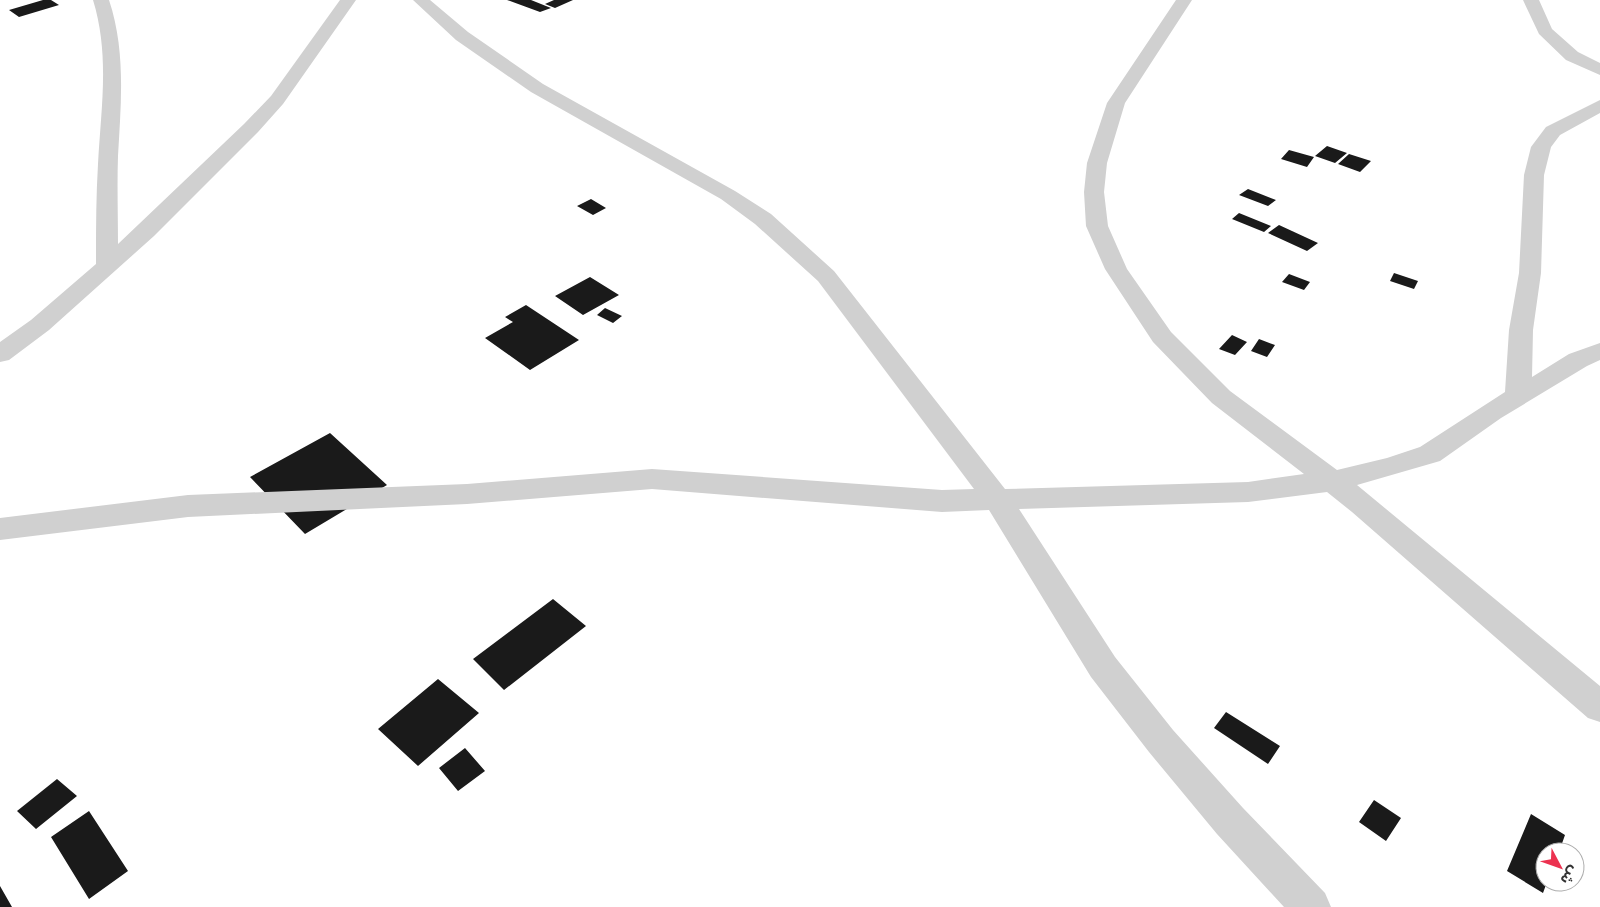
<svg xmlns="http://www.w3.org/2000/svg" width="1600" height="907" viewBox="0 0 1600 907" font-family="'Archivo Narrow','Noto Sans Arabic',sans-serif">
<style>
.building{fill:#1a1a1a}
.lines{fill:none;stroke-linecap:round;stroke-linejoin:round}
.street{fill:#d0d0d0;fill-rule:evenodd}
</style>
<rect width="100%" height="100%" fill="#fff"/>
<path class="building" d="M43 0H51L59 5 19 17 9 10Z
M507 0H531L551 8 540 12Z
M554 0H573L555 8 545 4Z
M1327 146 1347 153 1335 163 1315 156Z
M1289 150 1314 157 1307 167 1281 159Z
M1349 154 1371 161 1360 172 1338 164Z
M1248 189 1276 200 1268 206 1239 195Z
M591 199 606 208 593 215 577 206Z
M1239 213 1271 226 1264 232 1232 219Z
M1279 225 1318 243 1307 251 1268 233Z
M1394 273 1418 281 1414 289 1390 281Z
M1289 274 1310 282 1304 290 1282 282Z
M590 277 619 295 583 315 555 296Z
M526 305 579 340 530 370 485 338 513 322 505 317Z
M605 308 622 316 613 323 597 315Z
M1232 335 1247 342 1235 355 1219 349Z
M1259 339 1275 345 1267 357 1251 351Z
M330 433 387 485 305 534 250 477Z
M553 599 586 626 504 690 473 659Z
M438 679 479 713 418 766 378 729Z
M1226 712 1280 746 1268 764 1214 728Z
M465 748 485 771 458 791 439 768Z
M57 779 77 796 36 829 17 811Z
M1374 800 1401 818 1386 841 1359 822Z
M89 811 128 871 89 899 51 837Z
M1531 814 1565 835 1559 852H1545V882H1547L1543 893 1507 871Z
M0 886 12 907H0Z"/>
<g class="lines">
<path class="street" d="M93 0H109C126 51 121 103 118 156 117 185 118 215 118 244L244 124 271 96 340 0H356L283 104 258 132 154 236 49 330 9 360 0 362V342L31 320 96 264C96 230 96 197 98 164 101 108 110 55 93 0Z
M413 0H430L468 32 543 84 735 191 771 214 834 271 1005 489 1248 482 1304 474 1212 403 1153 342 1105 269 1086 226 1084 192 1087 163 1107 103 1176 0H1192L1125 103 1107 163 1104 192 1108 226 1127 269 1171 332 1230 391 1337 470 1387 458 1420 447 1505 392 1509 330 1519 273 1524 175 1531 147 1546 127 1600 100V113L1560 135 1551 147 1544 175 1541 273 1533 330 1532 377 1569 354 1600 343V360L1587 366 1501 418 1440 461 1357 485 1600 686V722L1588 718 1352 512 1327 492 1248 502 1019 509 1115 657 1173 730 1243 808 1325 893 1331 907H1284L1217 834 1149 752 1091 677 989 510 942 512 652 489 467 504 188 517 0 540V518L188 495 467 484 652 469 942 490 974 489 818 281 755 224 721 199 531 92 456 40Z
M1523 0H1539L1552 29 1578 52 1600 63V75L1566 60 1539 34Z"/>
</g>
<g transform="translate(1560 867) rotate(131)"><circle r="24" fill="#ffffff" stroke="#adadad"/>
<path d="M0-4L9 19L0 12L-9 19Z" fill="#ec3250"/>
<text y="-8" font-size="14" font-weight="bold" text-anchor="middle" fill="#333333">ش</text>
</g>
</svg>
